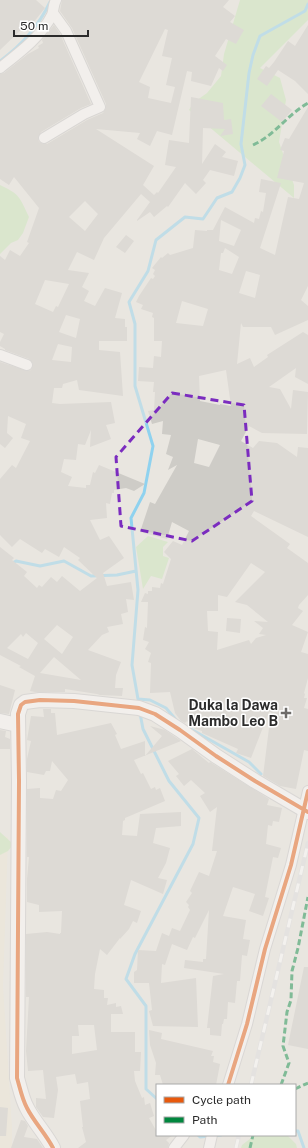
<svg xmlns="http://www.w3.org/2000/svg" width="308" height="1148" viewBox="0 0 308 1148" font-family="'Public Sans',sans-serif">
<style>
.education{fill:#ede6d4}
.green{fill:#c8e7b7}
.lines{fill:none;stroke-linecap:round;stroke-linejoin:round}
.stream{stroke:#8fd2ef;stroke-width:3}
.building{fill:#ceccc7;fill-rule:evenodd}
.street-casing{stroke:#c6c5c6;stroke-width:12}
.secondary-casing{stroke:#c6c5c6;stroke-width:16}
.street{stroke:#fcfbfa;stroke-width:10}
.secondary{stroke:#fcfbfa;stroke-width:14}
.rail-casing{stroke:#dddedf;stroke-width:4.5}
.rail{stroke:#fff;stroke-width:3;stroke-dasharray:9;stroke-linecap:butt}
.quiet{stroke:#00873e;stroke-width:3;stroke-dasharray:6 3;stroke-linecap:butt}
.cycleway-casing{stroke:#fff;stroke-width:6}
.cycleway{stroke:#e8590c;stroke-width:4}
.marked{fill:none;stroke:#7b2cbf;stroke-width:3;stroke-dasharray:8 5;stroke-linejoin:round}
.poi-dot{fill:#6e6c6a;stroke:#fff;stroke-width:1.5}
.labels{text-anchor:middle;stroke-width:3;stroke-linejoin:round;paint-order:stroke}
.poi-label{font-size:14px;font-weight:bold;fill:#2b2b2b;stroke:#fff;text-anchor:end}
</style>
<rect width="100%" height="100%" fill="#e9e6e0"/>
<path class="education" d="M0 835 8 837 3 986 12 1128V1148H0Z"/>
<path class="green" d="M240 0H308V20L260 68 280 78 286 100 279 142 294 185V198L189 110 193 103 207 93 221 76 224 54Z
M0 185C20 194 20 198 29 217L23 233 18 240 11 243 0 254Z
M148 536 168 542 163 547V556L169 558 162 579 151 576 143 589 136 547Z
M0 832 12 843V846L8 851 0 855Z
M255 1135H287L296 1144 297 1148H241L242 1145Z"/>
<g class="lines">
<path class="stream" d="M0 61C21 46 39 25 50 2
M11 564 16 561 40 566 64 561 91 576 117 575 136 571
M140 713 143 729 169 781 199 818 193 844 135 954 126 979 146 1006V1089L157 1099
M177 721 166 708 150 700 138 699 132 665 138 590 131 518 144 493 153 446 135 386V324L129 302 148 271 156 240 185 217 203 219 217 198 232 192 240 178 245 165 241 144 249 73 253 55 260 36 305 11 308 4
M189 728 249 762 261 774
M295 1131H298L304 1148
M198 1135 200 1137 221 1135"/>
</g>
<path class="building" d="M0 0H36L45 8 29 28 26 25 0 50Z
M62 0H229L223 7 235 16 230 22 244 30 236 44 226 39 215 56 227 65 223 71 219 68 211 86 191 81 192 72 187 71 172 135 157 131 150 146 137 139 140 133 96 129 154 166 143 185 154 195 157 192 158 193 176 167 165 165 169 140 189 143 191 97 223 103 224 120 231 119 233 134 220 136 225 129 203 128 202 164 215 144 226 152 222 157 238 161 234 176 210 170 203 180 206 183 196 194 185 183 168 207 167 206 154 217 150 212 137 221V220L150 202 141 194 104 238 94 260 77 252 68 270 89 273 82 287 89 291 84 301 95 306 105 288 122 293 115 318 125 319V327H127V341H99V350L120 352 123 396 79 390 77 380 63 384 62 388H54L52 403 60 404 111 402 115 423 106 425 111 439 90 447 91 430 85 445 78 444 76 460 64 459 61 472 72 477 68 486 86 488V485H90L93 472 95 473 99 465 145 484 134 491 126 488 114 490V493H112L110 504 106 503 107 518 90 520 100 540 109 536 124 558 103 573 107 586 131 582 134 600 126 599 128 612 121 614 123 624 107 627 109 632 102 635 88 650 121 662 116 675 115 688H123L122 696 100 695 97 694 65 689V692H35L30 691 35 676 19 667 21 666 0 655V547L14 558 12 560 27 572 24 576 37 588 39 585 42 587 51 577 57 582 62 576 80 591 97 578 78 560 80 558 64 547 59 557 45 549 42 553 20 539 12 547 0 535V479L12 465 16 468 30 441 21 438 26 424 8 416 7 433 13 438 5 448 0 444V362L28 371 31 370 33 364 29 359 5 350V349L0 346V342L4 334 0 332V256L5 260 10 250 20 256 29 243 27 242 39 208 14 177 9 185 0 179V74L4 73 28 54 39 48 38 46 43 43 42 40 54 25 60 34 91 104 81 108 41 132 38 138 39 142 44 144H47L87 120 103 113 106 108V104L72 28 60 11ZM165 29 168 30 162 56 172 58 166 85 175 87 171 103 148 98 150 87 139 82ZM85 201 98 214 85 231 69 217ZM45 280 69 284 58 307 56 306 53 312 35 304ZM66 315 80 319 76 338 59 332ZM58 344 72 347 71 362 52 360ZM57 625 73 637 62 654 44 639ZM26 633 38 643 28 659 7 648 21 634 23 637ZM54 657 81 680 40 673Z
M308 25V94L295 81 278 70 267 86 257 79 266 66 269 68 274 62 288 41 295 46Z
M271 94 292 110 282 122 261 106Z
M308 107V286L301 300 308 306V320L275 335 271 327H243L241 323 237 364 250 358 254 367 268 357 267 355 303 332 308 335V384L295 377 296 368 269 387 280 389 291 409 293 390 308 392 307 434 262 433 249 426 241 441 253 448 259 441 277 443 297 457 298 447 308 448V537L254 511 251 516 290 544 287 548 308 563V595L299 605 298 608 303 611 292 625 308 632 301 652 308 654V678L304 693 305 694 304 698H307L304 708 308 709V751L304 750 296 789 280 786 263 776 271 712H269L251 758 236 753 238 749 202 733V731L193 728 187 721 185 723 181 721 175 713 170 692 150 693 151 663 148 662 151 653 145 649 149 642 143 640 145 627 147 628 148 602H141L145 593 148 594V591H152V587L160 588 161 583 163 584 171 559 164 552 173 541 182 545 189 531 172 522 167 539 140 532 150 502 155 504 177 465 168 470 173 457 166 454 171 435 162 434 163 421 152 424 148 411 154 410 155 392H153L154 382 138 381 139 367 153 368 154 356 161 357 162 341H154V318L152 317 153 313 141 309 143 305 136 302 139 296 151 278 153 279 155 276 153 274 155 270 152 268 161 257 162 258 168 253 170 255 193 248 195 230 207 231V230H213L225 207 254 223 255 218 259 219 261 211 263 212 266 193 259 192 261 179 281 183 260 248 275 255 288 197 299 199 304 183 277 178 284 151 280 150 285 138 289 139ZM221 220 241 230 234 246 219 241ZM225 248 239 257 232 274 219 270 221 253H223ZM246 271 260 275 255 298 239 293ZM182 301 208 309 203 326 176 323ZM226 370 231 406 220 404V405L200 401 199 376ZM198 439 220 445 209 467 194 463ZM251 563 265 572 235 602 247 605 268 622 254 621 263 628 259 634 266 635 256 638 251 644 249 640 217 650 218 632 208 631 207 611H218V595L227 597Z
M126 235 134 241 125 253 116 247Z
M227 618 241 619 240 633 226 631Z
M0 685 15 690 9 714 0 713Z
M43 709H51V713H55L57 735 111 723 117 734 115 735 121 749 145 741V756L162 736 150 726 165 730 181 741 134 760 141 774 143 773 151 789 155 787 156 790 160 788 165 801 125 818V820L123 821 122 835 137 836 140 814 181 812V826L156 828 153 843 170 848 166 863 158 878 167 880 163 894 131 880 124 905 141 911 137 923 133 921 129 929 120 939V938L107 955 100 949 95 974 94 989 104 990V998H108L107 1005 116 1003V1007L121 1006 123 1014H111V1032H135V1052H141L140 1071H134L135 1081 142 1098 144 1097 145 1105 150 1103 154 1116 149 1118 157 1132V1135H173L166 1140 169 1143 168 1148H78L86 1142 82 1127H83L80 1101 90 1099 88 1082 77 1084 75 1074 56 1077 58 1090 54 1118 43 1117 36 1107V1098L46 1099 43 1070 28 1071 26 1051 29 997H26V934L47 932 60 934V933H61L62 911 39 912V905L27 902V879L29 857H27V789L40 788V798L53 799 56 790 61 791 68 780 52 761 50 771H46L44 775 27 772V759L31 741 27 740 31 716 44 717ZM78 1025H94L97 1050 72 1054V1036H79Z
M0 730 6 731 5 737 10 739V749H0Z
M192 749 209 763 210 762 269 799 267 805 282 808 279 822 273 821 272 826 268 825 266 844 281 848 278 858 273 857 265 897 269 898 263 916 249 911 255 894 233 887 223 916 246 920 243 939 250 940 247 956 242 955 240 981H237L235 1003 228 1002 227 1019H224L223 1024H222L221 1036 210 1035V1028H207L213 976 224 974 184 968 185 960 203 962V959H206L209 910 195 938 193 937 187 950 172 944 165 965 162 964 161 983 196 978 198 1027 153 1026 149 1011 152 1010 149 983H134V972L137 970 138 950 156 951 162 933 169 936 172 928 180 931 190 910 188 907 189 905 186 902 192 893 190 891 199 872 209 876 217 851H212L217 807 210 812 200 796 205 793 191 780 184 786 176 776 179 774 168 761Z
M304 967H308V1049L288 1045Z
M149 1030 162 1033 161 1039 213 1051 211 1056H214L213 1062 220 1064 216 1085H163L160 1075H155L156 1063 150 1045Z
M0 1107 8 1108 6 1136H0Z
M21 1120 25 1121 28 1126 24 1137 37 1139 43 1148H11Z"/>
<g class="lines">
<defs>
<path id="street" d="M0 68C19 53 41 37 52 15 54 10 53 5 56 0
M44 138 84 114 100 107 66 31 53 13
M0 355 27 365
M228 1085 247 1024 265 949 291 865 308 791
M174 1148 184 1135
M209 1148 212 1135"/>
<path id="secondary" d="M0 721 18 725
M53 1148C46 1134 34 1122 27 1108 22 1099 20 1088 17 1078L19 781 18 714 21 705 25 702 40 700 74 701 139 708 155 714 180 730 216 756 255 781 308 812"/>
</defs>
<use href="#street" class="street-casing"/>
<use href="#secondary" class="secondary-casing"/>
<use href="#street" class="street"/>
<use href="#secondary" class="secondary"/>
<defs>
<path id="rail" d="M251 1085 308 843
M236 1148 239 1135"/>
</defs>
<use href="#rail" class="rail-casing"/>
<use href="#rail" class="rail"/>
<path class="quiet" d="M253 145C275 135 287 115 308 103
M281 1085 289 1063 283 1046 287 1012 291 1000 292 971 298 948 308 897
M295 1089 308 1083
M250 1148 253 1135"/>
<defs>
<path id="cycleway" d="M228 1085 247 1024 265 949 291 865 308 791
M53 1148C46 1134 34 1122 27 1108 22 1099 20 1088 17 1078L19 781 18 714 21 705 25 702 40 700 74 701 139 708 155 714 180 730 216 756 255 781 308 812"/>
</defs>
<use href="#cycleway" class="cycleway-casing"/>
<use href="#cycleway" class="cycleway"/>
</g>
<path d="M0 0H308V1148H0ZM172 393 244 405 252 501 192 541 121 526 116 457Z" fill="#e9e6e0" fill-opacity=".55" fill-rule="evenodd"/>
<path class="marked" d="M172 393 244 405 252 501 192 541 121 526 116 457Z"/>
<path class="poi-dot" d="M284 707h4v4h4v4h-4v4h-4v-4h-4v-4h4z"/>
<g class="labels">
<g class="poi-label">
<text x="278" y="710">Duka la Dawa<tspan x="278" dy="16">Mambo Leo B</tspan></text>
</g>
</g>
<rect x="156" y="1084" width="140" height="52" fill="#ffffff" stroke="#aaaaaa"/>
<rect x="164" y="1097" width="20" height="6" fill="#e8590c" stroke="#aaaaaa"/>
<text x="192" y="1104" font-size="12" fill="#2b2b2b">Cycle path</text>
<rect x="164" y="1117" width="20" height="6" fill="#00873e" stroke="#aaaaaa"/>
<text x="192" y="1124" font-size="12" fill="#2b2b2b">Path</text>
<path d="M14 30v6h74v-6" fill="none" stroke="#2b2b2b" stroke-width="2"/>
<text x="20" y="30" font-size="12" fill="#2b2b2b" stroke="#ffffff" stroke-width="3" paint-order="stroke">50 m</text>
</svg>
